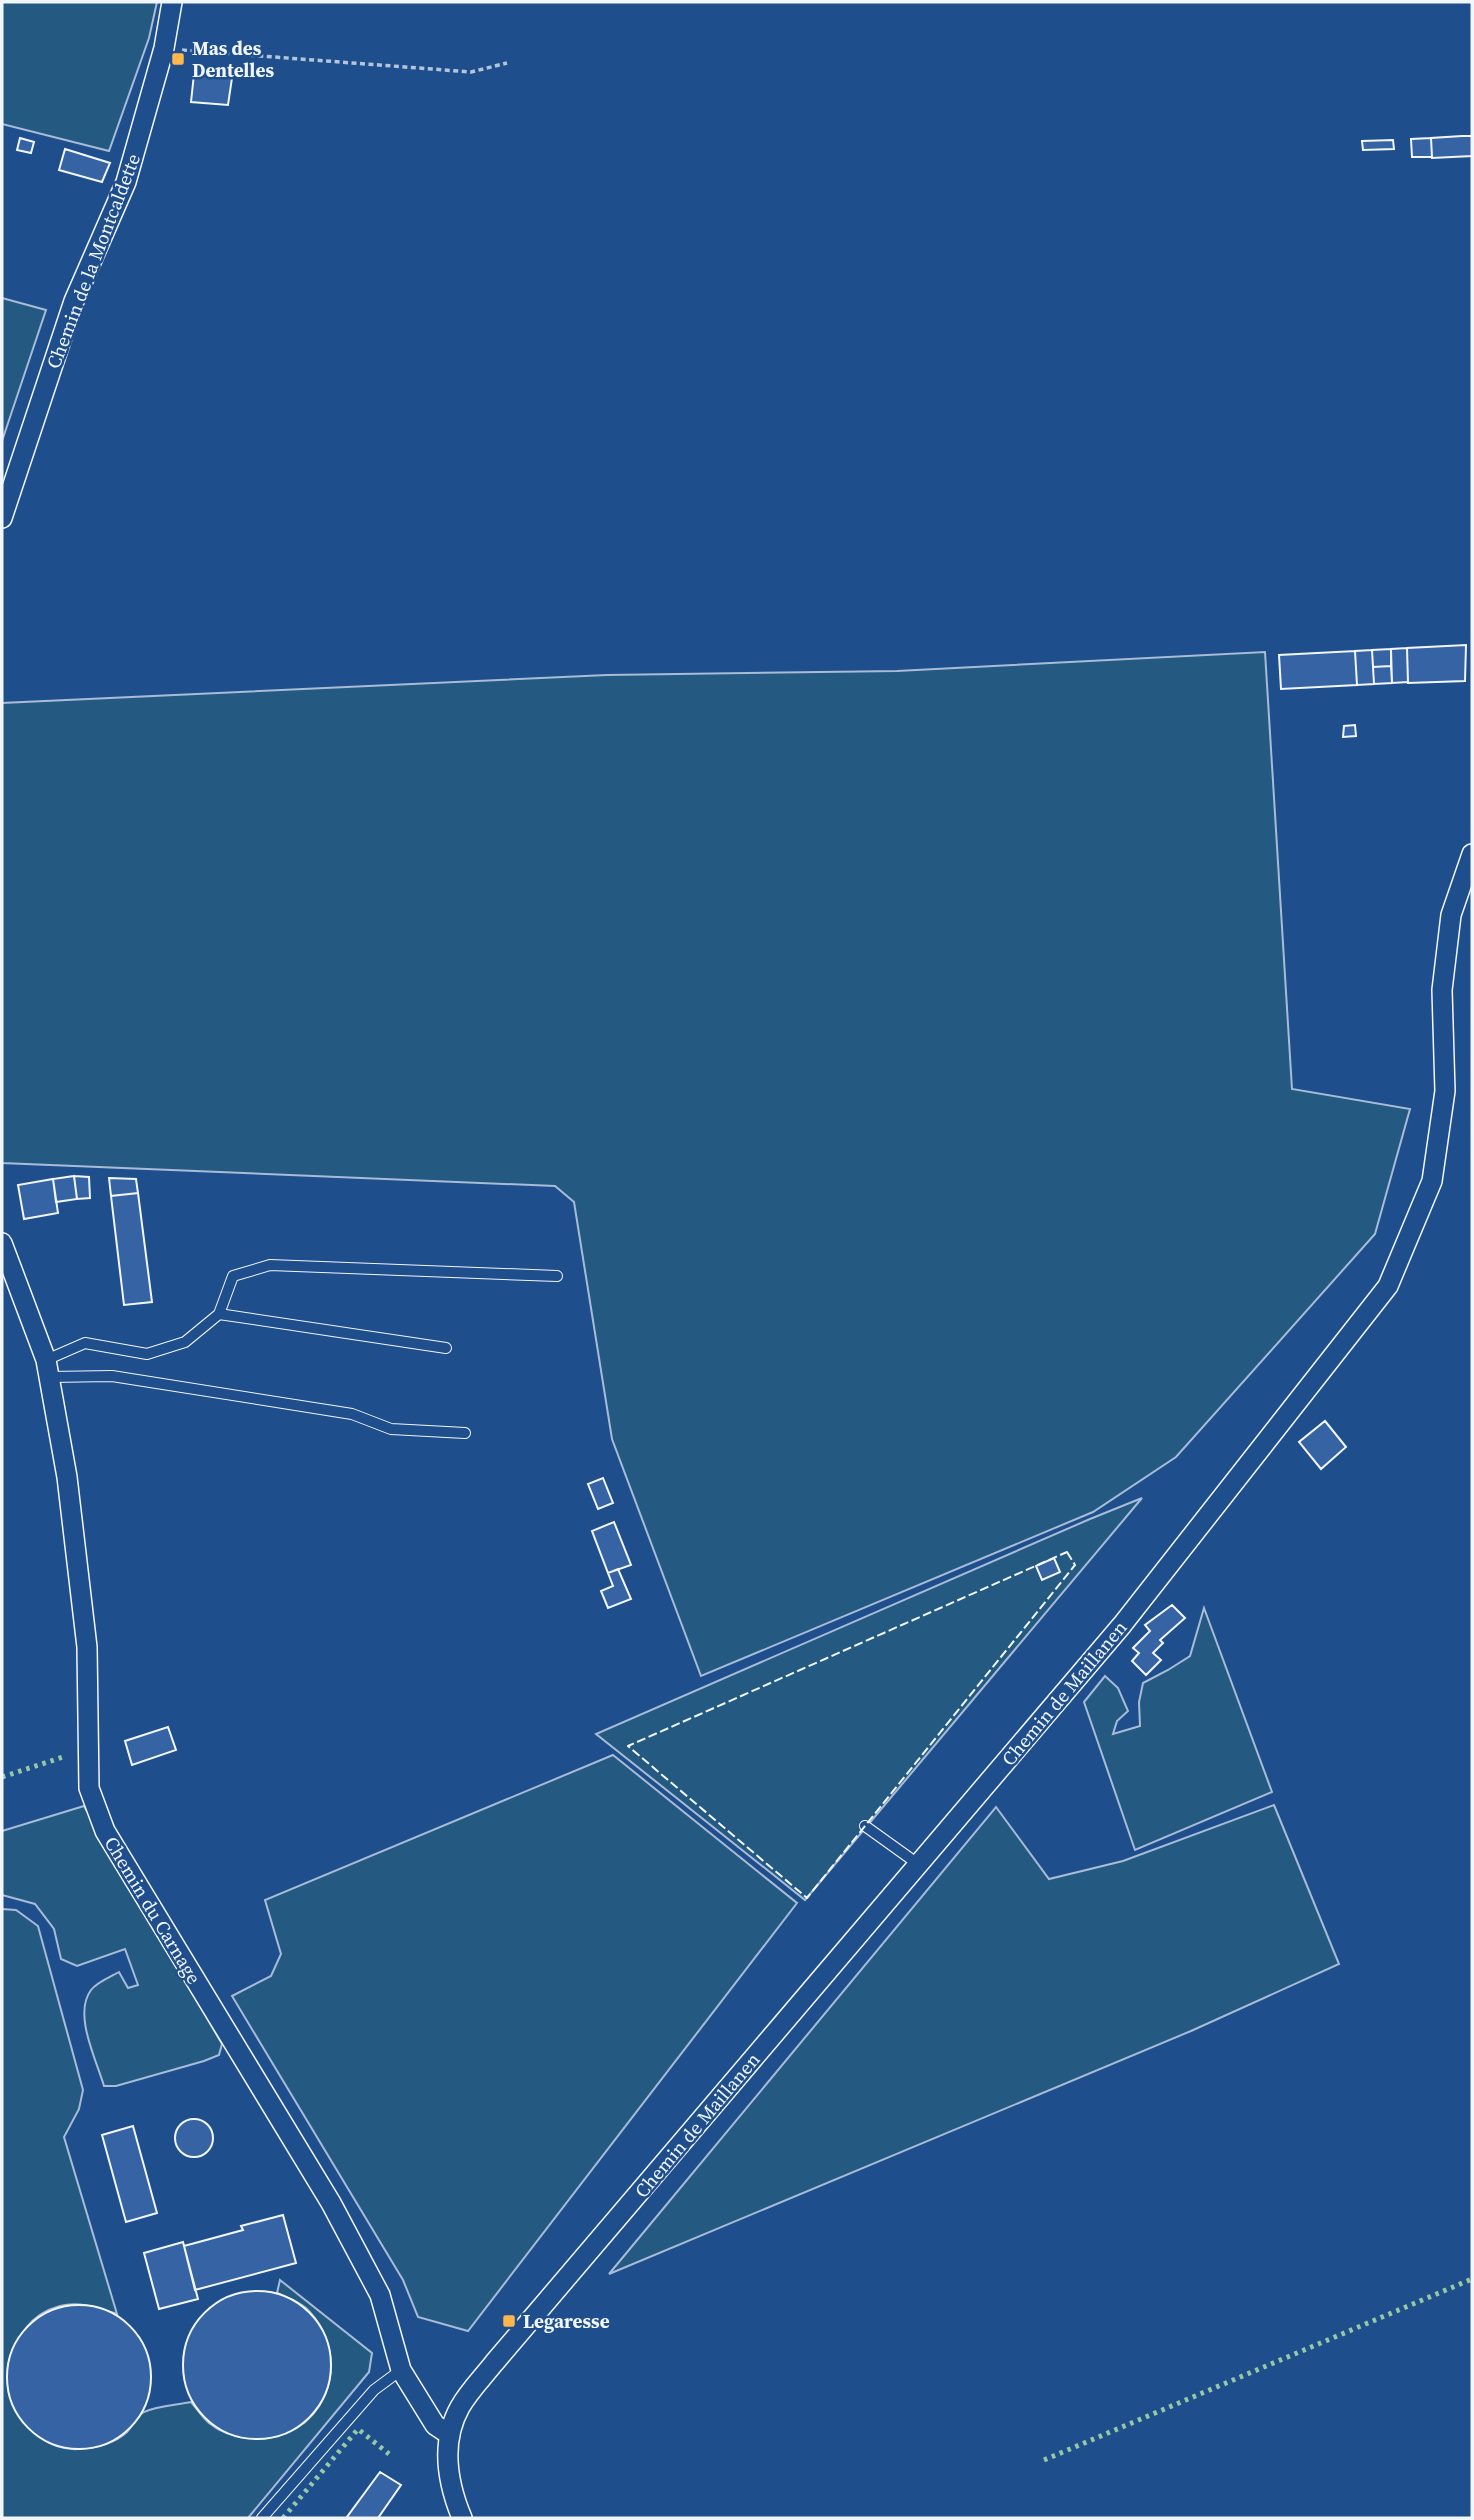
<svg xmlns="http://www.w3.org/2000/svg" width="1474" height="2520" viewBox="0 0 1474 2520" font-family="'Source Serif 4',serif">
<style>
.green{fill:#245a82;stroke:#a8bbd7;stroke-width:2}
.building{fill:#3563a3;stroke:#f2f6ff;stroke-width:2}
.lines{fill:none;stroke-linecap:round;stroke-linejoin:round}
.lane-casing{stroke:#f2f6ff;stroke-width:12}
.street-casing{stroke:#f2f6ff;stroke-width:22}
.path{stroke:#b3c4dc;stroke-width:3.5;stroke-dasharray:5 3.5;stroke-linecap:butt}
.lane{stroke:#1f4e8c;stroke-width:10}
.street{stroke:#1f4e8c;stroke-width:19}
.hedge{stroke:#97c8a6;stroke-width:5;stroke-dasharray:3.5 5;stroke-linecap:butt}
.fence{stroke:#f2f6ff;stroke-width:2;stroke-dasharray:9 3.5;stroke-linecap:butt}
.poi-dot{fill:#ffb74d;stroke:#1f4e8c;stroke-width:2.5}
.labels{text-anchor:middle;stroke-width:5;stroke-linejoin:round;paint-order:stroke}
.poi-label{font-size:19px;font-weight:bold;fill:#f2f6ff;stroke:#1f4e8c;text-anchor:start}
.street-label{font-size:19px;fill:#f2f6ff;stroke:#1f4e8c}
</style>
<rect width="100%" height="100%" fill="#1f4e8c"/>
<path class="green" d="M2 2H157L149 38 109 151 2 124Z
M2 298 46 310 2 441Z
M1265 652 1292 1089 1410 1109 1375 1234 1176 1457 1093 1512 701 1676 612 1439 574 1202 555 1186 2 1163V703L607 675 897 671Z
M1142 1498 805 1900 596 1734 1090 1519Z
M1204 1608 1272 1792 1135 1850 1084 1702 1105 1676 1118 1688 1128 1711 1117 1721 1113 1734 1140 1726 1139 1702 1143 1683 1168 1670 1190 1656Z
M613 1755 797 1903 468 2331 418 2317 403 2280 232 1996 271 1976 281 1954 265 1900Z
M1274 1805 1339 1964 1191 2031 609 2274 996 1807 1049 1879 1123 1861Z
M84 1806 222 2044 219 2055 204 2061 116 2086H104C96 2059 73 2014 91 1990 97 1982 110 1977 119 1972L128 1988 138 1985 125 1949 77 1966 61 1959 54 1929 35 1904 2 1895V1831Z
M2 1909 16 1910 38 1926 83 2090 79 2109 64 2137 117 2314C98 2308 80 2301 60 2306 0 2322 0 2401 38 2436 49 2444 64 2450 78 2449 95 2448 114 2444 127 2432 132 2426 137 2416 144 2412 157 2406 177 2405 191 2402 197 2409 202 2417 209 2423 220 2432 235 2437 249 2438 323 2446 358 2359 306 2308 298 2301 286 2297 277 2293L280 2280 372 2353 369 2372 248 2518H2Z"/>
<path class="building" d="M194 74 232 78 228 105 191 102Z
M1462 136H1472V156L1432 158 1431 138Z
M20 138 34 142 31 153 17 150Z
M1431 138 1432 157H1412L1411 139Z
M1393 140 1394 149 1363 150 1362 141Z
M65 149 110 163 102 182 59 170Z
M1466 645 1465 681 1408 683 1407 648Z
M1407 648 1408 682 1392 683 1391 649Z
M1391 649V666L1373 667 1372 650Z
M1372 650 1374 684 1357 685 1355 651Z
M1355 651 1357 685 1281 689 1279 655Z
M1391 666 1392 683 1374 684 1373 667Z
M1355 725 1356 736 1343 737 1344 726Z
M74 1176 89 1177 90 1198 77 1199Z
M74 1176 77 1199 56 1202 53 1179Z
M109 1178 136 1179 138 1193 111 1196Z
M53 1179 58 1213 24 1219 18 1185Z
M138 1193 152 1302 124 1305 111 1196Z
M1325 1421 1346 1447 1321 1469 1299 1442Z
M603 1478 613 1503 598 1509 588 1484Z
M614 1522 631 1565 608 1573 592 1531Z
M1054 1558 1060 1572 1042 1580 1036 1566Z
M618 1569 631 1599 608 1608 601 1591 613 1586 608 1573Z
M1172 1605 1185 1618 1160 1640 1163 1643 1153 1653 1161 1660 1146 1675 1132 1661 1139 1653 1133 1648 1150 1631 1145 1625Z
M168 1727 176 1750 132 1765 125 1741Z
M175 2138a19 19 0 1 1 38 0a19 19 0 1 1-38 0Z
M133 2126 157 2213 126 2222 102 2135Z
M283 2215 296 2263 195 2290 184 2246 243 2230 241 2226Z
M183 2242 198 2299 159 2309 144 2253Z
M183 2365a74 74 0 1 1 148 0a74 74 0 1 1-148 0Z
M7 2377a72 72 0 1 1 144 0a72 72 0 1 1-144 0Z
M380 2472 401 2485 378 2518H349L347 2517Z"/>
<g class="lines">
<defs>
<path id="lane" d="M219 1314 233 1276 270 1265 557 1276
M46 1360 85 1343 147 1354 185 1342 219 1314 446 1348
M49 1377 112 1376 352 1414 391 1429 465 1433
M865 1826 918 1864
M262 2518 374 2390 401 2370"/>
<path id="street" d="M2 518 74 301 126 182 164 48 172 2
M2 1243 46 1360 67 1477 87 1647 89 1788 105 1831 331 2203 380 2295 401 2370 435 2425 450 2435
M462 2518C447 2482 440 2443 460 2407 469 2391 483 2377 494 2363L1122 1625 1388 1286 1432 1181 1445 1091 1442 990 1451 915 1472 854"/>
</defs>
<use href="#lane" class="lane-casing"/>
<use href="#street" class="street-casing"/>
<path class="path" d="M182 50 471 72 507 63"/>
<use href="#lane" class="lane"/>
<use href="#street" class="street"/>
<path class="hedge" d="M2 1777 63 1757
M1044 2460 1472 2279
M283 2518 358 2429 389 2454"/>
<path class="fence" d="M1067 1552 1075 1565 807 1898 628 1746Z"/>
</g>
<g class="poi-dot">
<rect x="171" y="52" width="14" height="14" rx="3.5"/>
<rect x="502" y="2314" width="14" height="14" rx="3.5"/>
</g>
<g class="labels">
<g class="poi-label">
<text x="192" y="55">Mas des<tspan x="192" dy="22">Dentelles</tspan></text>
<text x="523" y="2328">Legaresse</text>
</g>
<g class="street-label">
<text transform="translate(93 261) rotate(-69)" y="7">Chemin de la Montcaldette</text>
<text transform="translate(1064 1693) rotate(-50)" y="7">Chemin de Maillanen</text>
<text transform="translate(153 1910) rotate(59)" y="7">Chemin du Carnage</text>
<text transform="translate(697 2125) rotate(-50)" y="7">Chemin de Maillanen</text>
</g>
</g>
<rect width="1474" height="2520" fill="none" stroke="#f2f6ff" stroke-width="7"/>
</svg>
